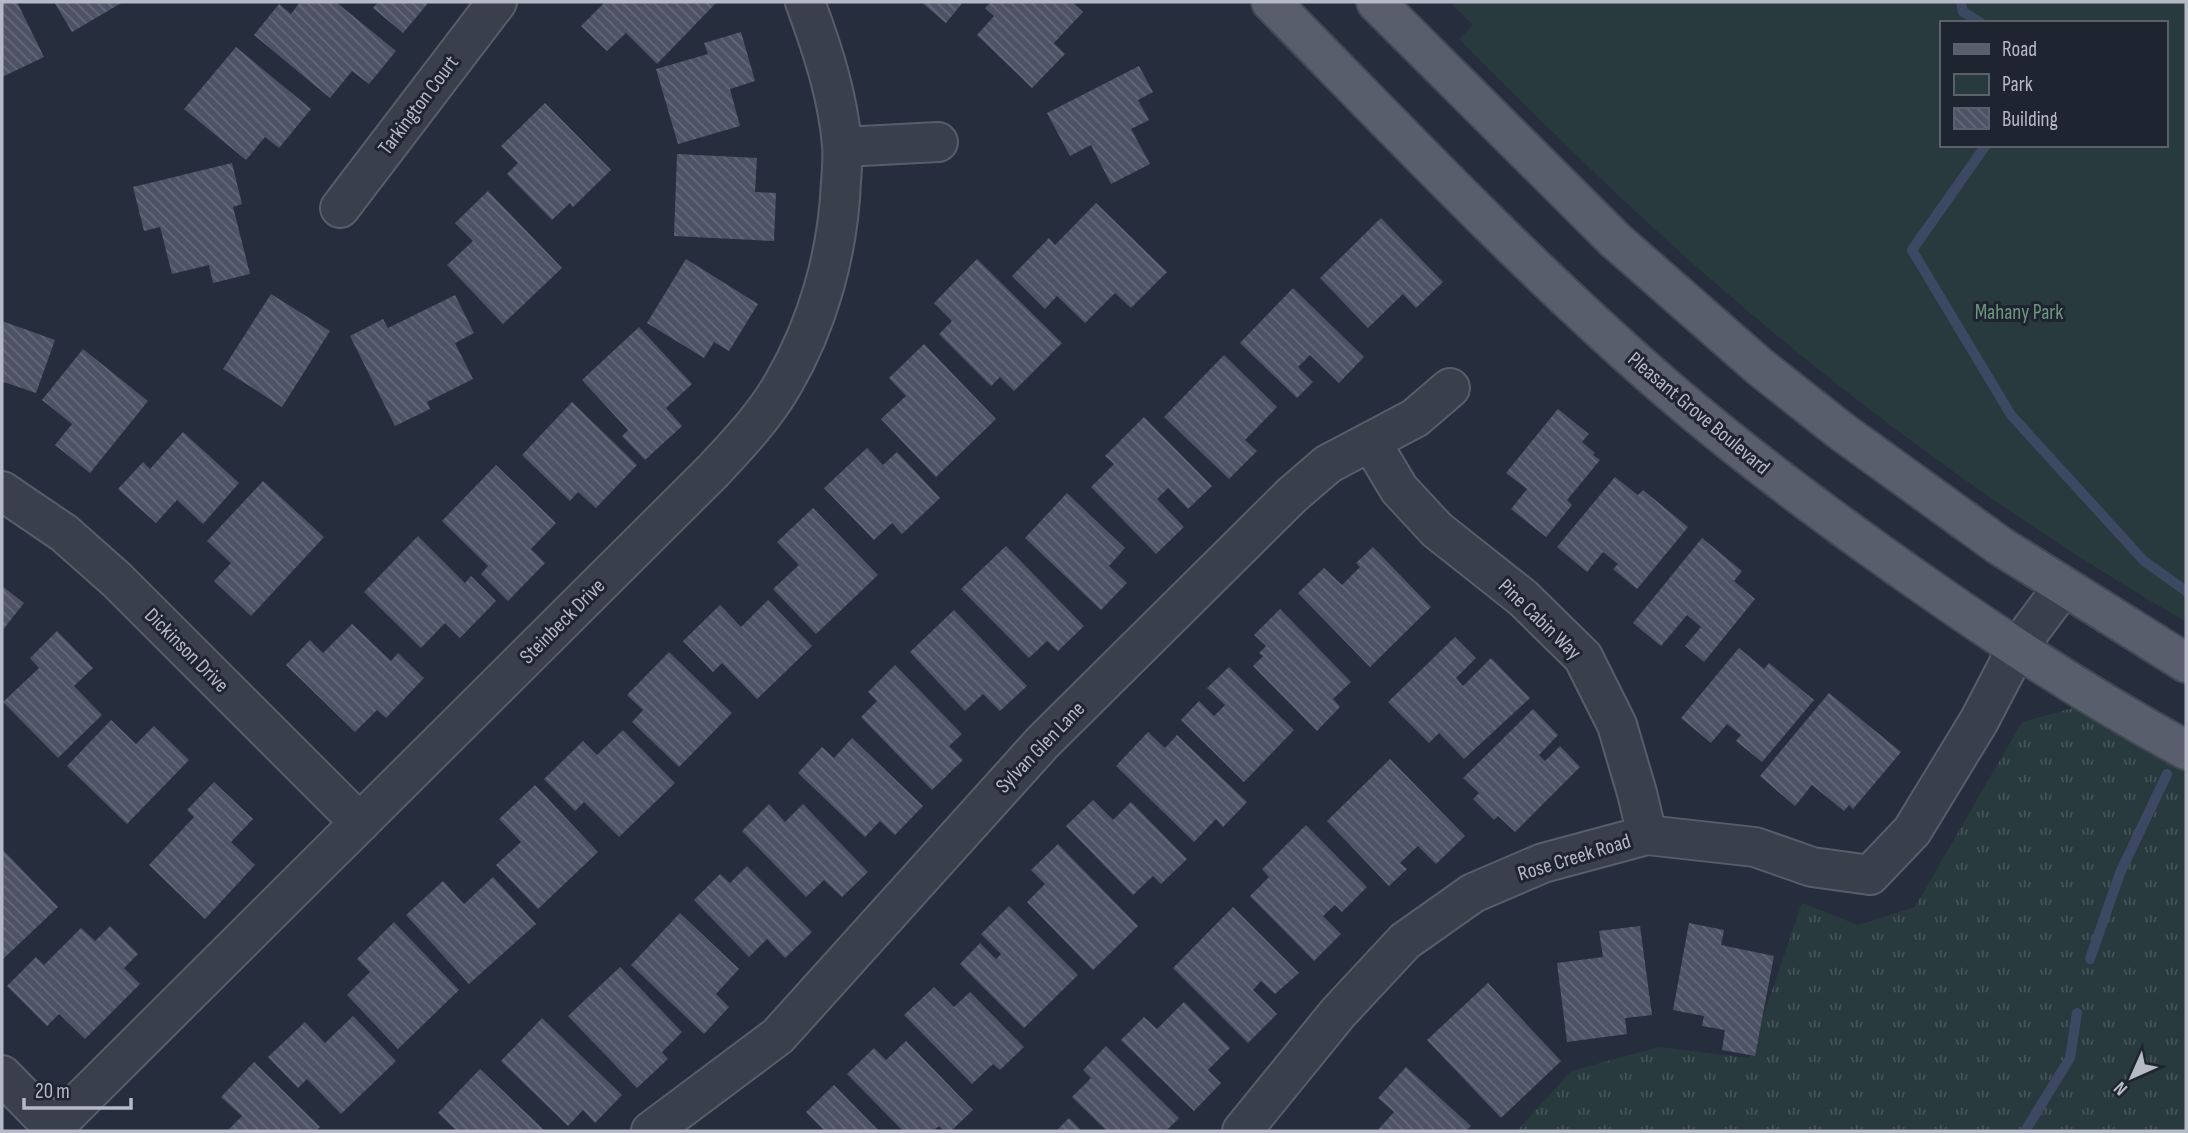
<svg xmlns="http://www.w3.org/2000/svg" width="2188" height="1133" viewBox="0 0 2188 1133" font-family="'Sofia Sans Condensed',sans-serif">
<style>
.grass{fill:url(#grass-tufts)}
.park{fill:#293a3e;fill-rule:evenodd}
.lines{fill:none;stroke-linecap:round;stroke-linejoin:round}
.stream{stroke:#3d4963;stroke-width:10}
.building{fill:url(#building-back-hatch)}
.minor-casing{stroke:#585d6a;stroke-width:42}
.major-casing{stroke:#434855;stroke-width:42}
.minor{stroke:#3a3f4c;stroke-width:38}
.major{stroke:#585e6c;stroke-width:38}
.labels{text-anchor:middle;stroke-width:6;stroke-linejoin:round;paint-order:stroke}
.street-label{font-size:21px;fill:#b6bac7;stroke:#1f2431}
.park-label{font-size:21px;fill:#6f967e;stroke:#1f2431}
</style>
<defs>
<pattern id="grass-tufts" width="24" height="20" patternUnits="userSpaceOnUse" patternTransform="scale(1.75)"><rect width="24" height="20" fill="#293a3e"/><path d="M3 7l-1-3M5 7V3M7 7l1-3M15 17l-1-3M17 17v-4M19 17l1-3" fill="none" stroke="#465458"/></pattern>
<pattern id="building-back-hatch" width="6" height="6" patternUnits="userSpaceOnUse" patternTransform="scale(1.75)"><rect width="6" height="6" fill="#4d5364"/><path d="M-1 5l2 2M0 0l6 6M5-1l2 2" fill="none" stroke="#646a79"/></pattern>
</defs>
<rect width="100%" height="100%" fill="#262d3c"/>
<path class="grass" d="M2084 705 2186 757V1131H1517L1571 1071 1659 1047 1749 1058 1802 903 1858 925 1915 907 2022 722Z"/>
<path class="park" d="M1450 2H2186V622C2016 523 1855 406 1707 276 1621 201 1540 120 1459 39L1473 25ZM1941 23H2165V145H1941Z"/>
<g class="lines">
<path class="stream" d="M1961 2 1963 12 1981 23
M1986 145 1912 250 2011 415 2144 561 2186 591
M2090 959 2120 873 2167 774
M2025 1131 2070 1058 2077 1013"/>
</g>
<path class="building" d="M2 2H17L44 57 2 77Z
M54 2H123L72 32Z
M300 2H336L396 51 369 84 352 71 330 98 254 35 279 4 291 14Z
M378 2H429L403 33 373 8Z
M605 2H717L657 64 626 33 607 51 581 26Z
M921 2H963L946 23Z
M991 2H1072L1083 12 1054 43 1065 54 1032 88 977 35 994 16 985 8Z
M741 32 755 81 730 89 740 126 678 144 656 69 708 54 704 43Z
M236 47 311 109 279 148 265 137 246 160 184 109Z
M1139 66 1153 92 1138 100 1149 120 1131 129 1150 164 1111 184 1091 145 1070 156 1047 113Z
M545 103 611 170 573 207 570 203 552 220 507 174 518 163 501 146Z
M677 154 757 158 755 192 776 193 774 241 674 236Z
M232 163 242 204 233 207 250 274 213 283 209 265 172 274 160 227 144 231 133 187Z
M488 191 562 268 503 324 447 265 473 241 455 223Z
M1096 203 1167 272 1131 308 1115 293 1085 323 1057 296 1045 309 1012 276 1049 238 1055 245Z
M1381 218 1443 282 1416 308 1403 294 1368 328 1320 278Z
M686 259 758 304 729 351 714 342 704 358 647 323Z
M977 259 1062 343 1014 391 1000 377 991 386 939 334 952 321 934 303Z
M1293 288 1364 357 1339 383 1310 355 1298 367 1313 382 1297 398 1240 343Z
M271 294 330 331 282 407 223 369Z
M455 295 474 333 455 343 473 379 427 402 430 409 395 426 350 336 383 319 388 328Z
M2 321 55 340 36 393 4 382 2 387Z
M639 327 692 384 666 408 682 426 645 460 622 436 628 430 582 380Z
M924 344 996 419 936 477 881 419 906 396 889 378Z
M83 349 148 401 90 473 55 445 72 424 42 400Z
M1224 355 1277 407 1245 440 1257 451 1229 479 1164 417Z
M572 402 637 465 596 508 578 492 570 501 522 455Z
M1558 409 1589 434 1582 442 1595 453 1593 455 1600 460 1567 500 1572 505 1546 537 1511 509 1527 489 1506 473Z
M1144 417 1212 486 1188 509 1168 488 1157 499 1184 527 1156 554 1091 487 1114 464 1105 456Z
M183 432 239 483 203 524 177 500 156 523 118 489 143 462 150 469Z
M867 448 883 465 897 452 940 498 902 534 892 523 874 540 824 488Z
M496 465 556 523 531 549 545 563 508 601 481 574 488 566 442 521Z
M1615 477 1638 495 1643 490 1688 527 1637 589 1613 569 1618 564 1603 552 1587 572 1557 547Z
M263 481 324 537 251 616 214 581 231 563 207 541Z
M1067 493 1125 548 1109 566 1127 583 1101 610 1025 538Z
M813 508 878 575 816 634 773 589 799 565 777 542Z
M418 536 465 583 471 576 496 601 460 638 445 623 421 648 364 592Z
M1702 538 1742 571 1734 581 1755 599 1704 662 1685 646 1701 627 1687 615 1661 646 1633 623Z
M1006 546 1084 626 1058 651 1047 641 1029 658 961 589Z
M1373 547 1431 607 1370 667 1298 593 1324 568 1342 585 1360 567 1356 563Z
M2 586 24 603 2 631Z
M768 600 812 646 757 699 722 663 713 672 683 641 720 605 741 627Z
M1280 609 1351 682 1333 699 1340 707 1317 731 1253 666 1263 656 1259 653 1266 646 1254 635Z
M954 610 1027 686 1000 711 983 694 965 711 910 652Z
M352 624 391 661 398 653 424 678 386 718 377 710 355 732 286 665 310 640 323 653Z
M57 631 93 668 74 686 102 715 58 758 3 702 39 668 30 658Z
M1455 637 1476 658 1456 678 1463 686 1491 658 1530 698 1464 759 1439 733 1429 743 1388 702Z
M1739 648 1764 669 1769 663 1814 700 1762 762 1736 741 1741 735 1727 724 1711 743 1681 718Z
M669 652 732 713 679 767 632 722 643 710 627 695Z
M895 665 962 734 949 746 963 760 932 790 861 717 877 701 868 692Z
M1229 667 1294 730 1244 782 1181 720 1199 701 1214 716 1225 705 1207 688Z
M1829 693 1901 752 1853 809 1849 805 1844 811 1812 785 1795 806 1760 776Z
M1533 709 1558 735 1539 755 1545 761 1560 746 1580 767 1515 832 1498 816 1494 820 1473 799 1479 793 1463 778Z
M111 720 136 744 154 726 189 760 127 824 67 766Z
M623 730 675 783 619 837 584 802 575 811 544 779 583 741 597 755Z
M1148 732 1165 748 1177 735 1247 802 1223 827 1216 819 1194 842 1116 766Z
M852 738 923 806 895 835 880 821 865 837 798 773 822 747 834 758Z
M1390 759 1465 836 1436 864 1418 846 1400 863 1407 869 1389 886 1327 821Z
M214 782 253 819 231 842 255 865 205 919 149 865 194 817 187 810Z
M535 785 598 852 538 909 496 865 521 842 499 819Z
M1093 800 1113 820 1131 802 1187 859 1161 884 1153 876 1133 895 1066 826Z
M769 804 785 822 803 804 868 872 842 897 824 880 806 897 742 831Z
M1306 825 1367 887 1342 912 1335 905 1323 916 1341 934 1314 961 1250 896 1269 877 1262 869Z
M1058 844 1138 926 1093 970 1027 902 1045 884 1031 870Z
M2 849 58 907 2 960Z
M747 866 812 932 785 958 767 939 749 957 694 900 720 874 730 883Z
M493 877 536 924 469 984 406 915 443 881 464 904Z
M1009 906 1078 975 1024 1028 960 964 980 943 996 959 1001 954 981 934Z
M1233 907 1299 973 1275 994 1261 981 1253 990 1277 1014 1248 1043 1173 968Z
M680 913 739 969 716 994 729 1007 704 1034 631 965Z
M394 922 459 990 398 1049 347 995 370 972 357 959Z
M1689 923 1724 930 1721 945 1774 956 1755 1056 1722 1050 1725 1030 1702 1026 1704 1016 1673 1010Z
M110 926 138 954 124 968 140 984 85 1039 59 1014 47 1026 7 986 36 957 44 965 81 928 95 941Z
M1640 926 1652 1015 1625 1018 1627 1034 1567 1042 1557 963 1603 957 1599 931Z
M620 967 682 1032 662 1052 668 1059 637 1088 568 1016Z
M1488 983 1561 1061 1501 1118 1427 1040Z
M934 987 954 1007 970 992 1024 1047 1000 1070 993 1064 972 1084 904 1015Z
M1184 1002 1230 1048 1208 1070 1221 1083 1194 1111 1121 1040 1144 1017 1157 1029Z
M353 1016 396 1061 341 1114 307 1079 298 1088 268 1057 305 1022 325 1043Z
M542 1018 622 1095 595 1123 583 1110 568 1126 501 1061Z
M906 1041 973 1110 951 1131H944L939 1126 933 1131H903L847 1074 874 1048 886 1060Z
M1106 1046 1179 1118 1166 1131H1107L1072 1097 1091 1078 1083 1070Z
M254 1062 320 1127 316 1131H227L242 1116 221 1097Z
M1406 1067 1471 1126 1466 1131H1377L1394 1112 1378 1098Z
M480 1069 545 1131H457L438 1113Z
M834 1085 879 1131H825L806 1112Z
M1069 1118 1082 1131H1056Z"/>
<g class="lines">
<defs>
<path id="minor" d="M843 147 938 142
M340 208 497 2
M1371 442 1399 489 1437 530 1523 598 1583 657 1617 725 1637 793 1647 835
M2 491 64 533 117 580 360 823
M2 1075 54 1128
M50 1131 713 471C738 444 764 417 783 384 818 324 838 253 841 182 842 170 843 157 842 145 838 96 822 48 805 2
M651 1131 778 1036 1043 742 1292 495 1328 464 1415 418 1450 388
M1242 1131 1338 1013 1405 941 1473 893 1543 863 1647 835 1755 847 1812 867 1870 875 1912 831 1979 721 2016 650 2063 587"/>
<path id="major" d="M1271 2C1395 128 1517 257 1650 374 1726 441 1807 502 1890 561 1986 629 2083 694 2186 750
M1376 2 1615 240 1760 367 1841 431 2000 546 2186 663"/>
</defs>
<use href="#minor" class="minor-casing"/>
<use href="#major" class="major-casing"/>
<use href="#minor" class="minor"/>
<use href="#major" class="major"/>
</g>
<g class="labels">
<g class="street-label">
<text transform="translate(418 105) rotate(-53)" y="7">Tarkington Court</text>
<text transform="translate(1699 413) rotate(40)" y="7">Pleasant Grove Boulevard</text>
<text transform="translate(1540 619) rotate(44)" y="7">Pine Cabin Way</text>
<text transform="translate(562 621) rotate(-45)" y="7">Steinbeck Drive</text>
<text transform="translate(187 650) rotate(45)" y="7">Dickinson Drive</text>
<text transform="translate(1040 747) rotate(-46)" y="7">Sylvan Glen Lane</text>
<text transform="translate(1574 857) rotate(-17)" y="7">Rose Creek Road</text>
</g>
<g class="park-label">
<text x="2019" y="319">Mahany Park</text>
</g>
</g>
<rect width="2188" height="1133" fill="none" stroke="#b6bac7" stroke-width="7"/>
<rect x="1940" y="21" width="228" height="126" fill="#1f2431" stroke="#5b606d" stroke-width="2"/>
<rect x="1954" y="44" width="35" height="10" fill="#585e6c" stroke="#5b606d" stroke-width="2"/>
<text x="2002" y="56" font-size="21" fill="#b6bac7">Road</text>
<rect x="1954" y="74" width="35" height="21" fill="#293a3e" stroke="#5b606d" stroke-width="2"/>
<text x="2002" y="91" font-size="21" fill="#b6bac7">Park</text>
<rect x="1954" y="108" width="35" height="21" fill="url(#building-back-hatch)" stroke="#5b606d" stroke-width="2"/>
<text x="2002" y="126" font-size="21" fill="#b6bac7">Building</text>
<g transform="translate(2132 1077) rotate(225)" stroke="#1f2431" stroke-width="5" paint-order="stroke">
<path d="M0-5L12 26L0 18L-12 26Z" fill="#b6bac7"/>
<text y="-10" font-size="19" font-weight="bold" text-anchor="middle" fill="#b6bac7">N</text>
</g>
<path d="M24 1098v10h107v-10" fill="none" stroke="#b6bac7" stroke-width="3.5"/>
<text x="35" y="1098" font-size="21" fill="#b6bac7" stroke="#1f2431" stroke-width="5" paint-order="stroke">20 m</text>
</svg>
